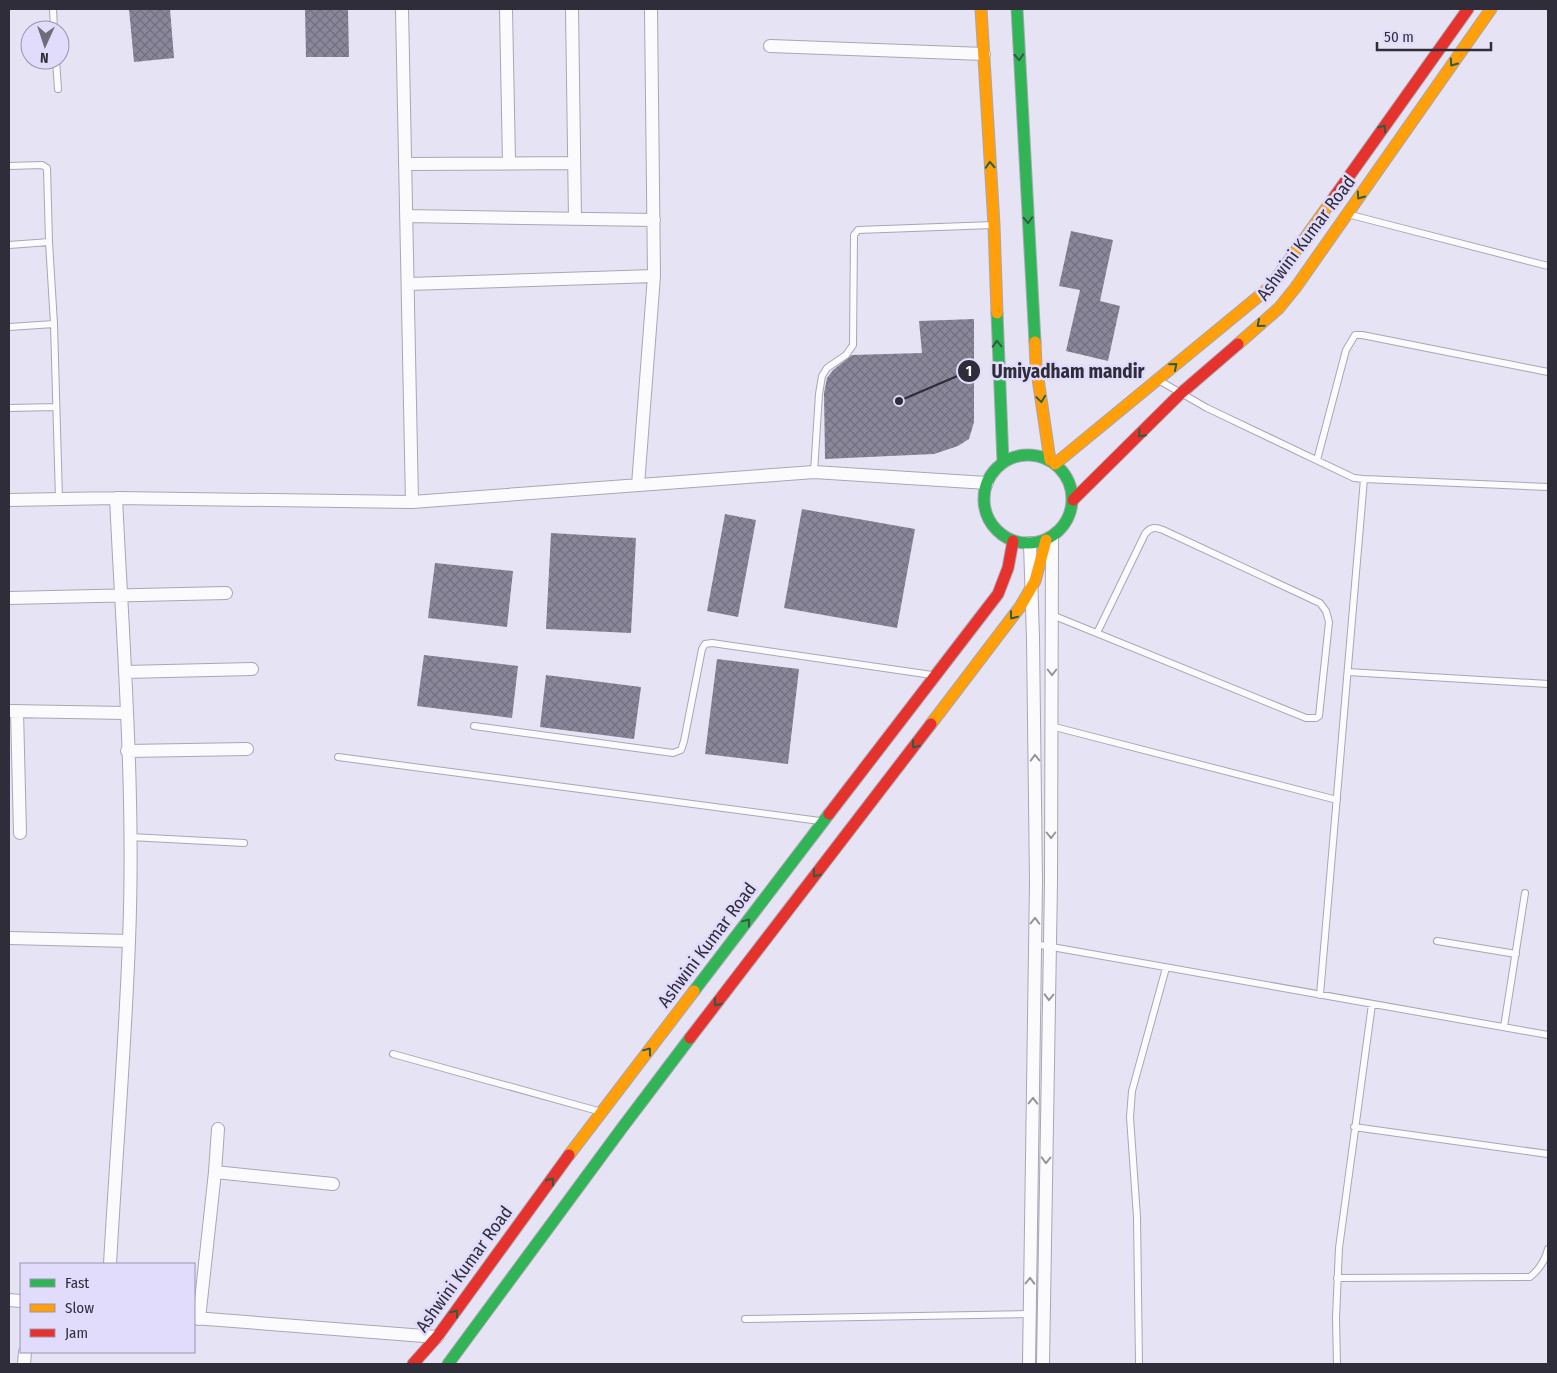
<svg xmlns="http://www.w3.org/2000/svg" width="1557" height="1373" viewBox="0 0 1557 1373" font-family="'Fira Sans Condensed',sans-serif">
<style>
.building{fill:url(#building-cross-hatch)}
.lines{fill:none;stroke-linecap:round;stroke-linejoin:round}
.lane-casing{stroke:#a9a6b4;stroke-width:8}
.street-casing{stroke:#a9a6b4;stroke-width:14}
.fast-casing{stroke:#a9a6b4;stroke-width:13}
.slow-casing{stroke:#a9a6b4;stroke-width:13}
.jam-casing{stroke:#a9a6b4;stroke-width:13}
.lane{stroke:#fbfbfd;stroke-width:6}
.street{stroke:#fbfbfd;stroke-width:12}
.fast{stroke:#30b455;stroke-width:11}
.slow{stroke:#ff9f0a;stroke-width:11}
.jam{stroke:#e5322d;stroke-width:11}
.oneway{stroke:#305c43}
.oneway2{stroke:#96949c}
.labels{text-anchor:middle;stroke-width:5;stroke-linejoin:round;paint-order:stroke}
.street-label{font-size:18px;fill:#302d3a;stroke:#e1dbfc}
.leader{fill:none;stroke:#302d3a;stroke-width:2}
.callout-dot{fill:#302d3a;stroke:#e1dbfc;stroke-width:2}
.mark-label{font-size:15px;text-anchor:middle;font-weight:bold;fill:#fff}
.callout-label{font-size:19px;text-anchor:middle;font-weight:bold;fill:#302d3a;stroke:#e1dbfc;stroke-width:5;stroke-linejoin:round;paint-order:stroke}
</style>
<defs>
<pattern id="building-cross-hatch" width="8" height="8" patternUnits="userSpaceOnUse" patternTransform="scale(1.25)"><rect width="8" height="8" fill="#8b879a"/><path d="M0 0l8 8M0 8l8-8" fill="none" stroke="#726f7f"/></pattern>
</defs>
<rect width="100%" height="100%" fill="#e6e3f4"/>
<path class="building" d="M129 9H170L174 58 134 62Z
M305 9H348L349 57H306Z
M1071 231 1113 240 1100 301 1120 306 1108 361 1066 351 1080 290 1059 286Z
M974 319V422L969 439 958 446 934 454 825 459 824 393 827 378 833 370 852 355 922 353 919 321Z
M802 509 915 529 897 628 784 608Z
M725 514 756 520 738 617 707 611Z
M551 533 636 538 631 633 546 629Z
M435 563 513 571 507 627 428 618Z
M424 655 518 666 512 718 417 706Z
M717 659 799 669 788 764 705 754Z
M546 675 641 687 634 739 540 727Z"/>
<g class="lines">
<defs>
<path id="lane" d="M53 9 54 30
M56 60 58 89
M9 166 42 165 47 168 49 242 54 324 59 499
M1351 215 1548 266
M9 245 49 242
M9 327 54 324
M1160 381 1207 408 1354 478 1364 479 1548 487
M9 408 56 407
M1317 460 1346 350 1355 335H1362L1548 372
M814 472 819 394 822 376 827 368 846 355 853 345 854 235 858 230 993 225
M1052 615 1306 718H1316L1319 716 1329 622 1326 611 1320 603 1163 530C1155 527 1150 527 1145 534L1097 633
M1348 672 1548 684
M474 726 673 753 681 750 684 741 702 649 705 644 712 643 932 675
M1051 726 1337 800
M338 757 820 821
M130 837 244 843
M1437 941 1516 954
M1035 944 1548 1035
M1320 995 1364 479
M1504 1027 1525 893
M393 1054 598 1111
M1354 1127 1548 1154
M1337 1278 1530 1277C1540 1269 1545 1261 1548 1249
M745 1319 1030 1314
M1139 1364 1137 1217 1130 1117 1132 1091 1166 968
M1337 1364 1336 1318 1339 1248 1372 1004"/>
<path id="street" d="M402 9 412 502
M506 9 509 163
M572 9 575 219
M770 46 984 54
M405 164 574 163
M406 216 654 220
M408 284 654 276 651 9
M638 485 654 276
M9 500 116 498 412 502 814 472 987 483
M9 598 226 593
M125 672 252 669
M9 711 126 713
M17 711 20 833
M127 751 247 749
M9 938 129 941
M215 1172 333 1184
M110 1264C116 1157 125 1049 129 941 135 793 123 645 116 498
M9 1300 21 1301
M194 1318 437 1337
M199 1319 215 1172 218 1129
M24 1364 25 1352
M1029 1364 1036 882 1033 638 1030 543
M1043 1364 1051 882 1052 538"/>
<path id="fast" d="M1017 9 1035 342
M997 313 1003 462
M984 499a44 44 0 1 1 88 0a44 44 0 1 1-88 0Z
M694 991 829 814
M448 1364 622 1128 690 1038"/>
<path id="slow" d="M981 9 994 225 997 313
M1035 342 1036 365 1050 460
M1238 344 1279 308 1296 287 1491 9
M1055 464 1270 287 1330 203
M931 724 1020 607 1035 581 1046 540
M569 1155 694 991"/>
<path id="jam" d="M1330 203 1468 9
M1073 500 1180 394 1238 344
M829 814 998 594 1008 568 1013 541
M690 1038 931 724
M413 1364 437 1337 569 1155"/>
</defs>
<use href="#lane" class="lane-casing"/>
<use href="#street" class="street-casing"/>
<use href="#fast" class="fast-casing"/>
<use href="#slow" class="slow-casing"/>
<use href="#jam" class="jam-casing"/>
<use href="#lane" class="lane"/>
<use href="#street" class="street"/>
<use href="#fast" class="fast"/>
<use href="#slow" class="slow"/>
<use href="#jam" class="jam"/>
</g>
<defs><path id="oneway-chevron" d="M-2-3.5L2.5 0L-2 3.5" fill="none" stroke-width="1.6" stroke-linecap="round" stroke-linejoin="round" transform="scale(1.25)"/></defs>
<g class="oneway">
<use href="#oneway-chevron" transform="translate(1019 57) rotate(87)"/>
<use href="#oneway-chevron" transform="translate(1453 63) rotate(125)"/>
<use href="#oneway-chevron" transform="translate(1383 128) rotate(-55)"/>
<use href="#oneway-chevron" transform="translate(990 165) rotate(-93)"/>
<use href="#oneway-chevron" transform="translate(1360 196) rotate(125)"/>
<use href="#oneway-chevron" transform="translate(1028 220) rotate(87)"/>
<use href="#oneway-chevron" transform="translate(1260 324) rotate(139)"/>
<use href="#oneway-chevron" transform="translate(997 344) rotate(-92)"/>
<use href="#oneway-chevron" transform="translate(1174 366) rotate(-40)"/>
<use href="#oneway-chevron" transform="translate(1041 399) rotate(82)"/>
<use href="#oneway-chevron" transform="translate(1141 434) rotate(134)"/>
<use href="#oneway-chevron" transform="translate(1013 616) rotate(127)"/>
<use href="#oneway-chevron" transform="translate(915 745) rotate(127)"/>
<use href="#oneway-chevron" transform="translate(816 874) rotate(127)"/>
<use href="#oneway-chevron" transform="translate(747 922) rotate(-53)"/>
<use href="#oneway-chevron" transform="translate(717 1003) rotate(127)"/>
<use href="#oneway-chevron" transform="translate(648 1051) rotate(-53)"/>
<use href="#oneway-chevron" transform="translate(551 1181) rotate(-54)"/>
<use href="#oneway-chevron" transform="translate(455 1313) rotate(-54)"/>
</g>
<g class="oneway2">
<use href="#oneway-chevron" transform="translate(1052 672) rotate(90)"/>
<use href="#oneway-chevron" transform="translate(1035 758) rotate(-91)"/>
<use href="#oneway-chevron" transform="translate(1051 835) rotate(90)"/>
<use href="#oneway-chevron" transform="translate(1035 921) rotate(-89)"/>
<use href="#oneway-chevron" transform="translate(1049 997) rotate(91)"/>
<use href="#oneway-chevron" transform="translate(1033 1101) rotate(-89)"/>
<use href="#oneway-chevron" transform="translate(1046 1160) rotate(91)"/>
<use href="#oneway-chevron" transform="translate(1030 1281) rotate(-89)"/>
</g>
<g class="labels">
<g class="street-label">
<text transform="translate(1306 238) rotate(-53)" y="6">Ashwini Kumar Road</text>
<text transform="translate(707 945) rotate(-53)" y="6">Ashwini Kumar Road</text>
<text transform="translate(464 1269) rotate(-54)" y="6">Ashwini Kumar Road</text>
</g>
</g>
<path class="leader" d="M899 401L969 371"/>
<g class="callout-dot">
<circle cx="899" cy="401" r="5"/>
<circle cx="969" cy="371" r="12"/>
</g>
<g class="mark-label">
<text x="969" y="376">1</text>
</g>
<g class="callout-label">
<text x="1068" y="378">Umiyadham mandir</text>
</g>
<rect width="1557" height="1373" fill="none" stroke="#302d3a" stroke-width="20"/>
<rect x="20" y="1263" width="175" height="90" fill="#e1dbfc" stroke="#9a95ae"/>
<rect x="30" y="1279" width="25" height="8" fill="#30b455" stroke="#9a95ae"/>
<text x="65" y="1288" font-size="15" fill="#302d3a">Fast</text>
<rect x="30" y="1304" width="25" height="8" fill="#ff9f0a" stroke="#9a95ae"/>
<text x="65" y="1313" font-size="15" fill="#302d3a">Slow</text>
<rect x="30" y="1329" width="25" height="8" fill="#e5322d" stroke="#9a95ae"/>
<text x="65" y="1338" font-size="15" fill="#302d3a">Jam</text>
<g transform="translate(45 45) rotate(183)"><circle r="24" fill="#e1dbfc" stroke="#9a95ae"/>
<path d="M0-4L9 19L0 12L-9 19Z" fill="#706d7b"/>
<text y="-8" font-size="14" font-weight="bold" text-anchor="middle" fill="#302d3a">N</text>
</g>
<path d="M1377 42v8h114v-8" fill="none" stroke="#302d3a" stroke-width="2.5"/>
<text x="1384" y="42" font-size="15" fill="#302d3a" stroke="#e1dbfc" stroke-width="4" paint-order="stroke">50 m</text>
</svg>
